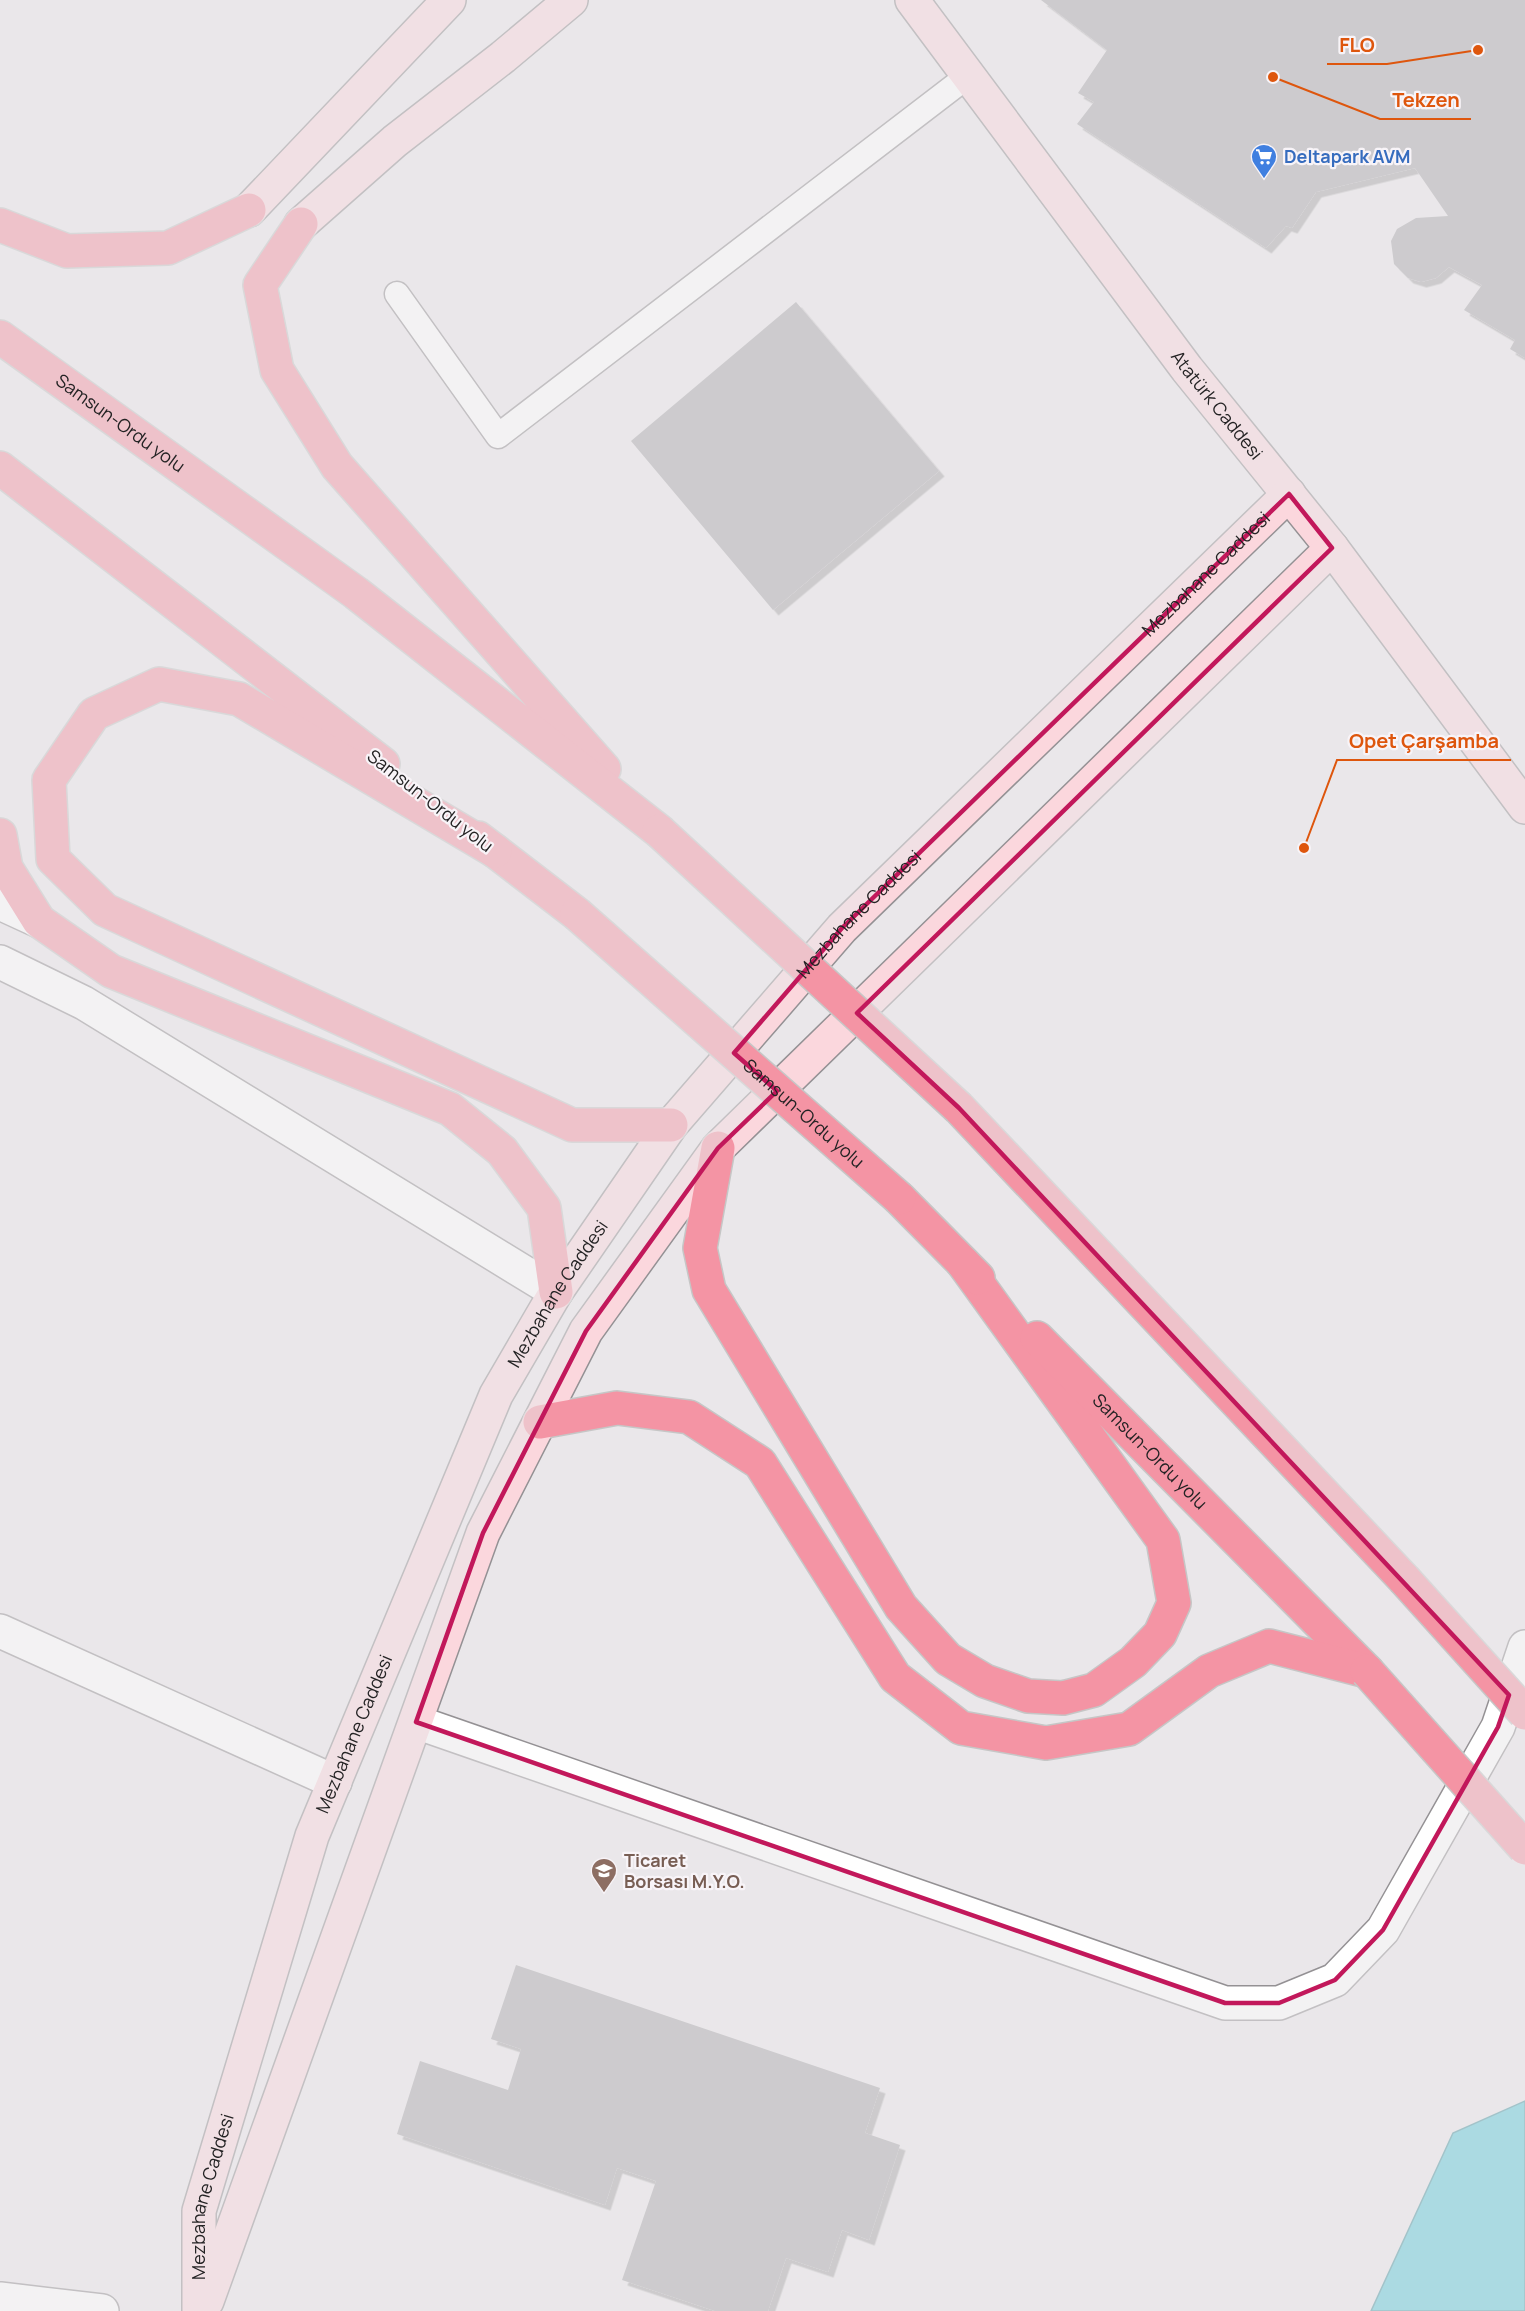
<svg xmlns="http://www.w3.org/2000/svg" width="1525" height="2311" viewBox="0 0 1525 2311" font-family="Manrope,sans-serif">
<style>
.water{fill:#60cada;stroke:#4e98a3;stroke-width:1.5}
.building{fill:#aba9ad;filter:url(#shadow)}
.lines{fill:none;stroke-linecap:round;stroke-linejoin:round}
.service-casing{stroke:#949194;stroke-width:27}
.minor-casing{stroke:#949194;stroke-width:36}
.tertiary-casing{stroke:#949194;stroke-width:36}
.secondary-casing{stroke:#949194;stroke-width:36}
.trunk-casing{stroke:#c6c6c6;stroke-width:36}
.service{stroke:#fff;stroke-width:24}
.minor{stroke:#fff;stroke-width:33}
.tertiary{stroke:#fff;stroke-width:33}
.secondary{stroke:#fbd7dd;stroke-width:33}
.trunk{stroke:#f494a4;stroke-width:33}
.trunk-bridge-casing{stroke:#c6c6c6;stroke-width:36;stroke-linecap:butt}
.trunk-bridge{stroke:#f494a4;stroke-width:33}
.marked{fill:none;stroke:#c2185b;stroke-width:4.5;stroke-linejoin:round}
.labels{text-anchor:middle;stroke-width:4.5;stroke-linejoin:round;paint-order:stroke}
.shop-label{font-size:18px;font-weight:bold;fill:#366cbe;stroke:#f8f4f8;text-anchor:start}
.street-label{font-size:18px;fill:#242324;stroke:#f8f4f8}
.education-label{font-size:18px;font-weight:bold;fill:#785e54;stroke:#f8f4f8;text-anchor:start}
.leader{fill:none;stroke:#de560d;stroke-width:2}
.callout-dot{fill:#de560d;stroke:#f8f4f8;stroke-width:2}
.callout-label{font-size:20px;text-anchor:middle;font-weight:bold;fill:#de560d;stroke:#f8f4f8;stroke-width:4.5;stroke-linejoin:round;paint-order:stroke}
</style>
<defs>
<filter id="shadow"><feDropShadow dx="5.5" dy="5.5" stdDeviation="0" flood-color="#0004"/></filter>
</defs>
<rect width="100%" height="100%" fill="#eae7ea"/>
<path class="water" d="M1525 2101V2311H1371L1453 2133Z"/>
<path class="building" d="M1041 0H1525V358L1510 349 1515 340 1464 310 1482 285 1449 267 1436 278 1421 282 1408 278 1394 264 1391 241 1397 229 1416 218 1448 216 1415 168 1316 192 1292 228 1286 226 1266 248 1077 124 1094 102 1078 93 1107 50Z
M796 302 939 471 773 610 631 441Z
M516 1965 880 2088 865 2133 900 2145 869 2240 842 2230 828 2272 786 2258 768 2311H715L622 2280 656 2181 617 2168 605 2205 397 2134 420 2061 508 2090 521 2049 491 2039Z"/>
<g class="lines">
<defs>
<path id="service" d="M397 294 498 436 969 75"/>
<path id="minor" d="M0 903 39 921
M0 962 84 1003 556 1292
M0 1631 335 1782
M416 1722 1225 2003H1279L1335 1980 1383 1930 1498 1727 1525 1647"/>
<path id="tertiary" d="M0 2299 102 2311"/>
<g id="secondary">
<path id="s1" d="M912 0 1187 369 1332 548 1525 807"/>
<path d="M249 210 449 0"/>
<path d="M301 224 395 141 503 57 571 0"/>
<path d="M207 2301 483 1533 586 1331 718 1148 1332 548"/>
<path id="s2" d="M199 2311V2211L312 1836 496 1395 556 1292 671 1125 842 928 1289 494"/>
</g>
<g id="trunk">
<path d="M301 224 260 285 277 370 337 466 604 769"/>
<path d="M0 225 67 251 168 248 249 210"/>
<path id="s3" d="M0 337 356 593 659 831"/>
<path d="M0 468 383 764"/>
<path d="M0 835 6 868 39 921 111 971 450 1109 502 1151 544 1208 556 1292"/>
<path d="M478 838 577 914"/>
<path d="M495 851 239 699 159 684 94 714 49 780 53 859 105 910 572 1125H671"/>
<path d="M959 1108 1404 1579"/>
<path d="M718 1148 700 1248 709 1290 901 1607 948 1659 985 1681 1028 1696 1063 1698 1094 1690 1133 1662 1160 1634 1174 1603 1163 1540 963 1263"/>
<path d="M899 1198 978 1278"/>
<path id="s4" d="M1037 1338 1366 1670"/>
<path d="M540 1422 617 1408 689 1417 760 1463 895 1677 961 1728 1046 1743 1129 1729 1209 1671 1269 1646 1367 1671"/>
</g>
</defs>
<use href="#service" class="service-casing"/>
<use href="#minor" class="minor-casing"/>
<use href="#tertiary" class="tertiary-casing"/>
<use href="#secondary" class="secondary-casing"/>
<use href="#trunk" class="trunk-casing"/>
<use href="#service" class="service"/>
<use href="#minor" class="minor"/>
<use href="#tertiary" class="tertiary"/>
<use href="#secondary" class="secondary"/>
<use href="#trunk" class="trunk"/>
<defs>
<g id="trunk-bridge">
<path d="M659 831 959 1108"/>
<path id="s5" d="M577 914 899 1198"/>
<path d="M1404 1579 1525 1713"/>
<path d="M1367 1671 1525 1848"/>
</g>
</defs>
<use href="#trunk-bridge" class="trunk-bridge-casing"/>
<use href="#trunk-bridge" class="trunk-bridge"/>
</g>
<path d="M0 0H1525V2311H0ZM1289 494 1332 548 857 1013 959 1108 1509 1695 1498 1727 1383 1930 1335 1980 1279 2003H1225L416 1722 483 1533 586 1331 718 1148 777 1091 734 1053 842 928Z" fill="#eae7ea" fill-opacity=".55" fill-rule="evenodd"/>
<path class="marked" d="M1289 494 1332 548 857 1013 959 1108 1509 1695 1498 1727 1383 1930 1335 1980 1279 2003H1225L416 1722 483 1533 586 1331 718 1148 777 1091 734 1053 842 928Z"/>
<defs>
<symbol id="supermarket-pin" viewBox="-11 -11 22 30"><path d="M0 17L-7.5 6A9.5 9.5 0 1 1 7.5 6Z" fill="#3f7fe0" stroke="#f8f4f8"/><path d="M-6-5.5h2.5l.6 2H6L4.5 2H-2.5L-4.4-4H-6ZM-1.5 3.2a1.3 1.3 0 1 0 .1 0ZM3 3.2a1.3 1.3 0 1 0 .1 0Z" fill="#fff"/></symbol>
<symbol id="school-pin" viewBox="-11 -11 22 30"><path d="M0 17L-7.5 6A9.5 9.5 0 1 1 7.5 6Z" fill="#8d6e63" stroke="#f8f4f8"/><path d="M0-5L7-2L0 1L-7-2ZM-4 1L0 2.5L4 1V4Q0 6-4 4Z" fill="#fff"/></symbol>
</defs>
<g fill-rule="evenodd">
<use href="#supermarket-pin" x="1249" y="142" width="30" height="40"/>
<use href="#school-pin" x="589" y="1856" width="30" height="40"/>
</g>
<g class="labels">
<g class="shop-label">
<text x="1284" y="163">Deltapark AVM</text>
</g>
<g class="street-label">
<text dy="6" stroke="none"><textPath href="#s1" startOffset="507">Atatürk Caddesi</textPath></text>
<text dy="6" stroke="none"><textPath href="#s3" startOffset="148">Samsun-Ordu yolu</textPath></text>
<text dy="6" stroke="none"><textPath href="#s2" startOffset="2060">Mezbahane Caddesi</textPath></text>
<text transform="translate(430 801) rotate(38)" y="6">Samsun-Ordu yolu</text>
<text dy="6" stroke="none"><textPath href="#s2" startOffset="1574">Mezbahane Caddesi</textPath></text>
<text dy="6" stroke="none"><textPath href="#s5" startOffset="302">Samsun-Ordu yolu</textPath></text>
<text dy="6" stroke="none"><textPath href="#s2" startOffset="1088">Mezbahane Caddesi</textPath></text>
<text dy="6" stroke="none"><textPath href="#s4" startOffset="160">Samsun-Ordu yolu</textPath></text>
<text dy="6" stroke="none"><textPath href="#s2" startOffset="602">Mezbahane Caddesi</textPath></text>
<text dy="6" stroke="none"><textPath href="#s2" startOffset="116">Mezbahane Caddesi</textPath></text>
</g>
<g class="education-label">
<text x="624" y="1867">Ticaret<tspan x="624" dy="21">Borsası M.Y.O.</tspan></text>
</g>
</g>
<path class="leader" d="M1478 50L1387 64H1327M1273 77L1380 119H1471M1304 848L1337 760H1511"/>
<g class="callout-dot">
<circle cx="1478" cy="50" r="6"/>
<circle cx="1273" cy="77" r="6"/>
<circle cx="1304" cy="848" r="6"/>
</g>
<g class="callout-label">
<text x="1357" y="52">FLO</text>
<text x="1426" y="107">Tekzen</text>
<text x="1424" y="748">Opet Çarşamba</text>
</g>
</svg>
